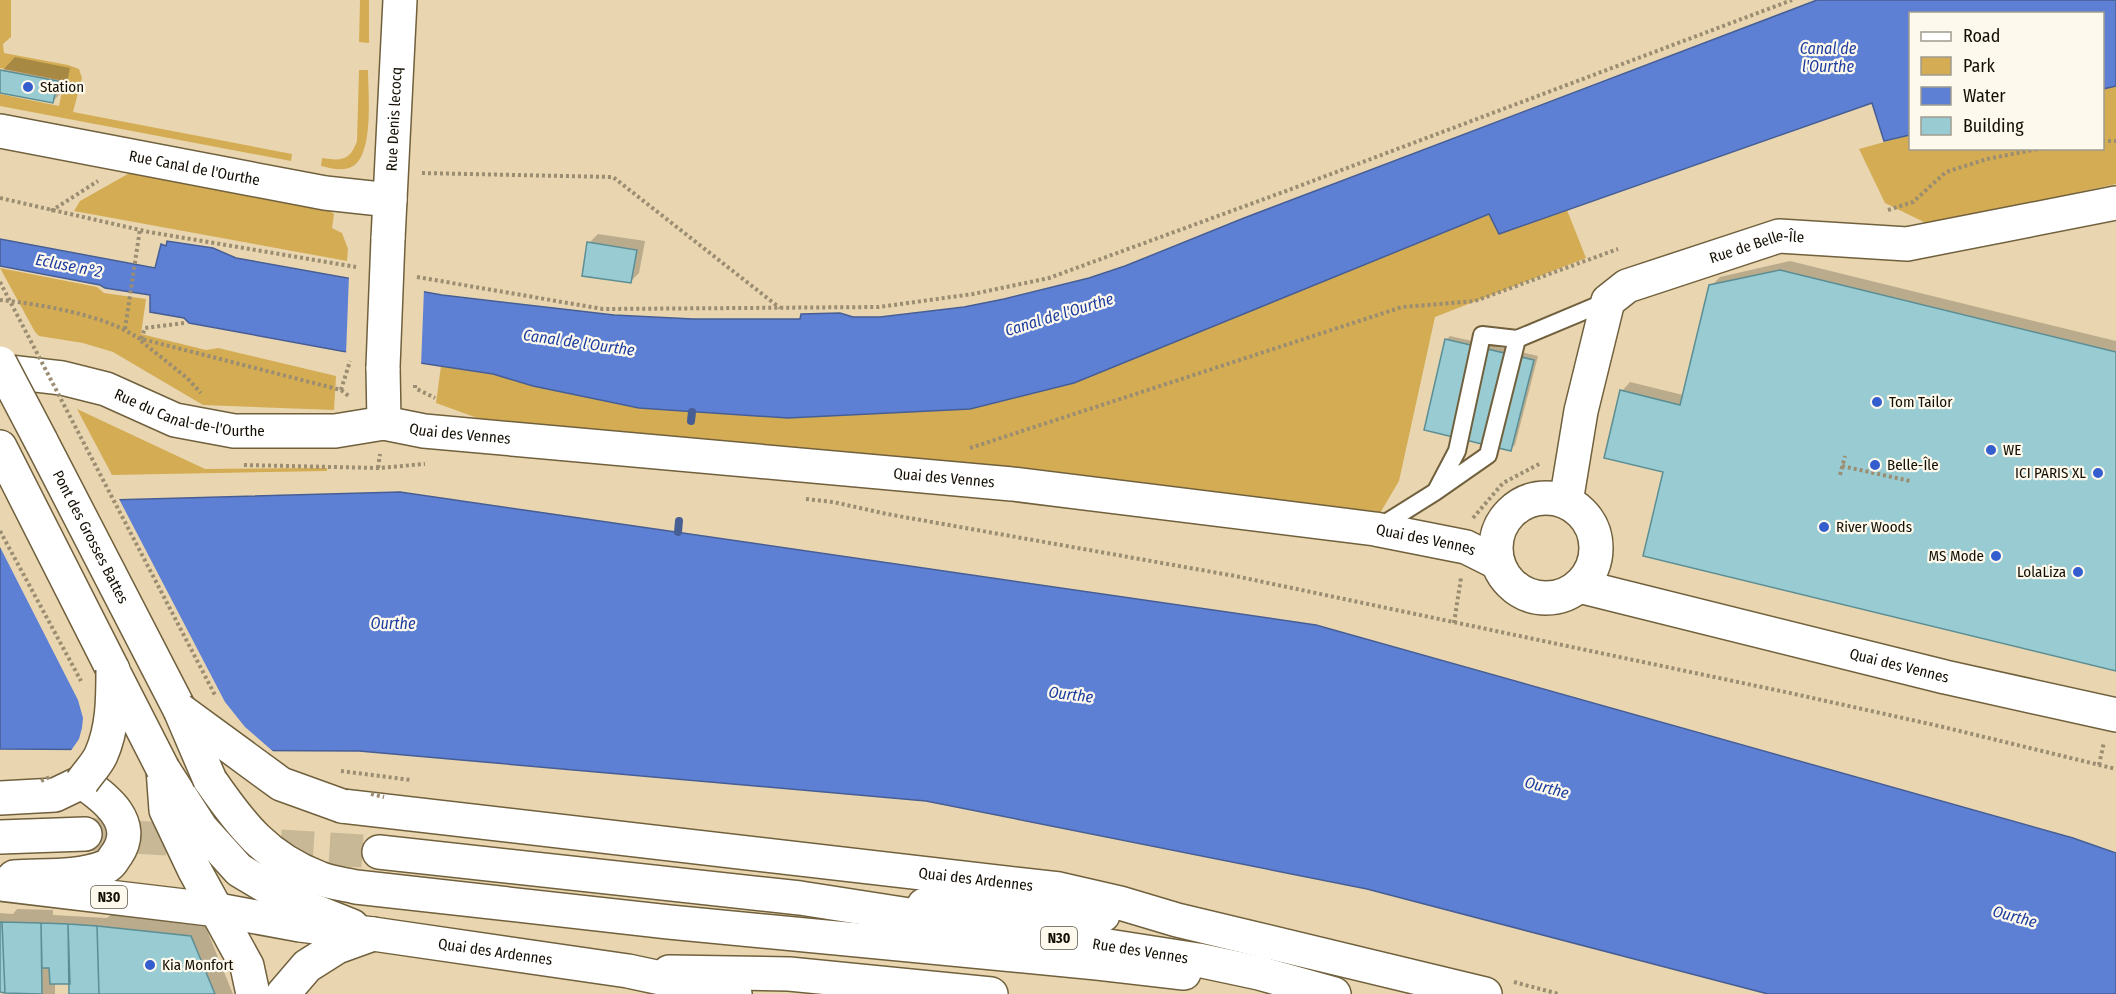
<svg xmlns="http://www.w3.org/2000/svg" width="2116" height="994" viewBox="0 0 2116 994" font-family="'Fira Sans Condensed',sans-serif">
<style>
.green{fill:#d3ac54}
.water{fill:#5d80d4;stroke:#475e95;stroke-width:1.5}
.pier{fill:#e9d6b0}
.shadow{fill:#0003}
.lines{fill:none;stroke-linecap:round;stroke-linejoin:round}
.stream{stroke:#475e95;stroke-width:8}
.building{fill:#98cbd2;stroke:#5c8e94;stroke-width:1.5}
.primary-tunnel{stroke:#c9b896;stroke-width:33;stroke-dasharray:33 16;stroke-linecap:butt}
.lane-casing{stroke:#70603d;stroke-width:20}
.street-casing{stroke:#70603d;stroke-width:36}
.secondary-casing{stroke:#70603d;stroke-width:36}
.primary-casing{stroke:#70603d;stroke-width:36}
.path{stroke:#9b8d71;stroke-width:4;stroke-dasharray:3 3;stroke-linecap:butt}
.lane{stroke:#fff;stroke-width:16}
.street{stroke:#fff;stroke-width:33}
.secondary{stroke:#fff;stroke-width:33}
.primary{stroke:#fff;stroke-width:33}
.secondary-bridge-casing{stroke:#70603d;stroke-width:36;stroke-linecap:butt}
.path-bridge{stroke:#9b8d71;stroke-width:4;stroke-dasharray:3 3;stroke-linecap:butt}
.secondary-bridge{stroke:#fff;stroke-width:33}
.poi-dot{fill:#345dcd;stroke:#fef9ed;stroke-width:2}
.labels{text-anchor:middle;stroke-width:4.5;stroke-linejoin:round;paint-order:stroke}
.shield{fill:#fef9ed;stroke:#5a5449;stroke-width:1.5}
.shield-label{font-size:14px;font-weight:bold;fill:#140e03}
.poi-label{font-size:15px;fill:#140e03;stroke:#fef9ed;text-anchor:start}
.street-label{font-size:15px;fill:#140e03;stroke:#fef9ed}
.water-label{font-size:16px;font-style:italic;fill:#1c3c9f;stroke:#fef9ed}
</style>
<rect width="100%" height="100%" fill="#e9d6b0"/>
<path class="green" d="M0 0H11V37L3 44 4 53 68 65 79 69 82 78 73 112 292 154 291 161 0 106V94L59 106 64 81 0 68Z
M360 0H369V43L359 42Z
M359 70H368C368 93 375 160 349 168 340 171 330 168 321 166L322 158C341 161 350 161 357 141Z
M2116 86V184L1930 225 1885 203 1859 149 1910 135V148H2102L2103 89Z
M135 170 324 206 334 214 332 228 342 233 348 249 347 261 74 211 80 201Z
M1567 210 1586 258 1435 317 1399 481 1373 525 502 427 436 403 441 366 493 374 533 386 639 408 788 418 1074 383 1490 213 1499 234Z
M0 268 97 287 104 293 146 299 141 334 206 350 218 348 336 376 334 410 203 405 113 352 83 343 39 336 35 332Z
M77 409 205 469 327 468V471L112 475Z"/>
<path class="water" d="M1817 0H2116V86L2103 89 2102 14H1910V135L1884 141 1872 103 1499 234 1489 214 1074 383 970 409 788 418 639 408 533 386 493 374 341 351 189 323 184 318 150 312V295L105 288 100 285 0 266V239L155 268 161 244 166 246 167 241 213 248 236 258 442 295 614 315 693 319H800L801 314 840 313 853 317H880L964 307 1004 299 1089 278 1125 266 1244 218Z
M400 492 1316 625 2073 838 2116 853V994H1768L1367 889 926 801 359 751 0 749V503Z"/>
<path class="pier" d="M349 275 424 289 421 366 346 355Z
M118 497 225 702 245 727 276 754 70 752 79 739 82 728 83 718 78 700 0 547V500Z"/>
<path class="shadow" d="M15 57 70 68 66 88 53 101 0 91 2 71Z
M598 234 645 241 639 273 630 282 589 243Z
M1790 261 2116 341V670L1665 471 1622 391 1630 382 1683 395 1711 286 1720 277Z
M1450 336 1538 356 1515 445 1511 449 1446 340Z
M17 909 53 910V915L107 918 112 914 204 923 233 994H71V982L55 983V994H9L8 992 0 991V913L13 914Z"/>
<g class="lines">
<path class="stream" d="M691 421 692 412
M678 532 679 521"/>
</g>
<path class="building" d="M0 70 58 81 53 103 0 93Z
M587 242 637 250 631 283 582 276Z
M1780 270 2116 352V671L1643 556 1663 472 1604 458 1620 390 1680 405 1709 285Z
M1445 339 1534 360 1511 451 1424 430Z
M0 922H2L5 993 0 992Z
M2 922 41 923 42 994 5 993Z
M41 923 68 924 70 984H50L49 968H42Z
M68 924 97 926 99 994H69Z
M97 926 191 936 215 994H99Z"/>
<g class="lines">
<path class="primary-tunnel" d="M85 834 379 852"/>
<defs>
<path id="lane" d="M1437 489 1457 451 1482 335 1517 339
M1376 529 1435 492 1488 455 1517 339 1608 301"/>
<g id="street">
<path id="s1" d="M0 131 325 193 390 200"/>
<path id="s2" d="M0 371 62 378 106 389 175 420 234 431H335L384 423 424 431 1012 484 1375 529 1466 547 1498 563"/>
<circle cx="1546" cy="548" r="50"/>
<path id="s3" d="M1566 502 1581 411 1608 301 1627 286 1779 236 1907 244 2116 203"/>
<path id="s4" d="M1579 586 1945 677 2116 715"/>
<path d="M163 769 166 810 194 869 247 966 253 994"/>
<path d="M283 994 307 966 337 947 373 934"/>
</g>
<g id="secondary">
<path id="s5" d="M388 239 400 0"/>
<path d="M383 367 384 423"/>
<path id="s6" d="M41 441 180 710"/>
<path d="M0 447 113 670"/>
<path d="M163 769 201 828 239 870 292 902 352 926"/>
<path d="M210 780C241 825 266 858 319 878 330 883 344 884 356 887L669 922 1097 963 1184 973"/>
<path d="M0 798 55 795 82 782C106 798 138 823 117 854 113 859 111 865 105 867 77 878 43 875 14 877"/>
<path id="s7" d="M342 806 1059 889 1120 903 1177 920 1485 994"/>
<path d="M924 905 1103 915"/>
<path d="M669 972 789 974 991 994"/>
</g>
<g id="primary">
<path d="M0 837 85 834"/>
<path id="s8" d="M379 852 800 898 1198 960 1259 973 1334 994"/>
<path id="s9" d="M0 884 218 910 300 925 373 934 628 971 735 994"/>
</g>
</defs>
<use href="#lane" class="lane-casing"/>
<use href="#street" class="street-casing"/>
<use href="#secondary" class="secondary-casing"/>
<use href="#primary" class="primary-casing"/>
<path class="path" d="M2102 141H2116
M422 173 613 177 780 308
M0 198 149 232 356 267
M1888 210 1913 202 1946 172 1987 159 2043 148
M51 211 98 181
M417 277 603 309 879 307 973 294 1049 278 1286 191 1792 0
M0 300C40 304 105 315 138 338L341 390 350 397
M125 329 140 229
M141 339 145 328 184 323
M141 341 187 378 201 393
M415 385V388L435 398
M341 390 350 361
M970 448 1402 307 1475 301 1618 249
M244 465 378 468 425 464
M1842 466 1910 481
M378 468 380 454
M1840 475 1845 456
M806 499 833 502 887 514 1235 576 1790 693 1939 726 2116 769
M1473 518 1503 483 1541 463
M1454 623 1461 578
M2099 765 2104 742
M341 771 411 780
M1514 982 1559 994"/>
<use href="#lane" class="lane"/>
<use href="#street" class="street"/>
<use href="#secondary" class="secondary"/>
<use href="#primary" class="primary"/>
<defs>
<path id="secondary-bridge" d="M0 363 41 441
M383 367 388 239
M115 675 163 769
M180 710 281 784 342 806
M180 710 210 780
M82 782C88 773 97 764 101 755 113 728 113 699 113 670"/>
</defs>
<use href="#secondary-bridge" class="secondary-bridge-casing"/>
<path class="path-bridge" d="M0 282 216 697
M0 531 81 681
M41 781 52 776
M371 794 384 797"/>
<use href="#secondary-bridge" class="secondary-bridge"/>
</g>
<g class="poi-dot">
<circle cx="28" cy="87" r="6"/>
<circle cx="1877" cy="402" r="6"/>
<circle cx="1991" cy="450" r="6"/>
<circle cx="1875" cy="465" r="6"/>
<circle cx="2098" cy="473" r="6"/>
<circle cx="1824" cy="527" r="6"/>
<circle cx="1996" cy="556" r="6"/>
<circle cx="2078" cy="572" r="6"/>
<circle cx="150" cy="965" r="6"/>
</g>
<g class="labels">
<g class="shield">
<rect x="91" y="886" width="36" height="22" rx="4.5"/>
<rect x="1041" y="927" width="36" height="22" rx="4.5"/>
</g>
<g class="shield-label">
<text x="109" y="902">N30</text>
<text x="1059" y="943">N30</text>
</g>
<g class="poi-label">
<text x="40" y="92">Station</text>
<text x="1889" y="407">Tom Tailor</text>
<text x="2003" y="455">WE</text>
<text x="1887" y="470">Belle-Île</text>
<text x="2086" y="478" text-anchor="end">ICI PARIS XL</text>
<text x="1836" y="532">River Woods</text>
<text x="1984" y="561" text-anchor="end">MS Mode</text>
<text x="2066" y="577" text-anchor="end">LolaLiza</text>
<text x="162" y="970">Kia Monfort</text>
</g>
<g class="street-label">
<text dy="5" stroke="none"><textPath href="#s5" startOffset="120">Rue Denis lecocq</textPath></text>
<text dy="5" stroke="none"><textPath href="#s1" startOffset="198">Rue Canal de l'Ourthe</textPath></text>
<text dy="5" stroke="none"><textPath href="#s3" startOffset="366">Rue de Belle-Île</textPath></text>
<text dy="5" stroke="none"><textPath href="#s2" startOffset="196">Rue du Canal-de-l'Ourthe</textPath></text>
<text dy="5" stroke="none"><textPath href="#s2" startOffset="471">Quai des Vennes</textPath></text>
<text dy="5" stroke="none"><textPath href="#s2" startOffset="957">Quai des Vennes</textPath></text>
<text dy="5" stroke="none"><textPath href="#s6" startOffset="108">Pont des Grosses Battes</textPath></text>
<text dy="5" stroke="none"><textPath href="#s2" startOffset="1443">Quai des Vennes</textPath></text>
<text dy="5" stroke="none"><textPath href="#s4" startOffset="330">Quai des Vennes</textPath></text>
<text dy="5" stroke="none"><textPath href="#s7" startOffset="638">Quai des Ardennes</textPath></text>
<text dy="5" stroke="none"><textPath href="#s9" startOffset="500">Quai des Ardennes</textPath></text>
<text dy="5" stroke="none"><textPath href="#s8" startOffset="768">Rue des Vennes</textPath></text>
</g>
<g class="water-label">
<text x="1828" y="54">Canal de<tspan x="1828" dy="18">l'Ourthe</tspan></text>
<text transform="translate(69 265) rotate(11)" y="6">Ecluse n°2</text>
<text transform="translate(1059 314) rotate(-17)" y="6">Canal de l'Ourthe</text>
<text transform="translate(579 342) rotate(8)" y="6">Canal de l'Ourthe</text>
<text x="393" y="629">Ourthe</text>
<text transform="translate(1071 694) rotate(7)" y="6">Ourthe</text>
<text transform="translate(1547 787) rotate(15)" y="6">Ourthe</text>
<text transform="translate(2015 916) rotate(15)" y="6">Ourthe</text>
</g>
</g>
<rect x="1909" y="12" width="195" height="138" fill="#fef9ed" stroke="#a09b8f" stroke-width="1.5"/>
<rect x="1921" y="32" width="30" height="9" fill="#ffffff" stroke="#a09b8f" stroke-width="1.5"/>
<text x="1963" y="42" font-size="18" fill="#140e03">Road</text>
<rect x="1921" y="57" width="30" height="18" fill="#d3ac54" stroke="#a09b8f" stroke-width="1.5"/>
<text x="1963" y="72" font-size="18" fill="#140e03">Park</text>
<rect x="1921" y="87" width="30" height="18" fill="#5d80d4" stroke="#a09b8f" stroke-width="1.5"/>
<text x="1963" y="102" font-size="18" fill="#140e03">Water</text>
<rect x="1921" y="117" width="30" height="18" fill="#98cbd2" stroke="#a09b8f" stroke-width="1.5"/>
<text x="1963" y="132" font-size="18" fill="#140e03">Building</text>
</svg>
